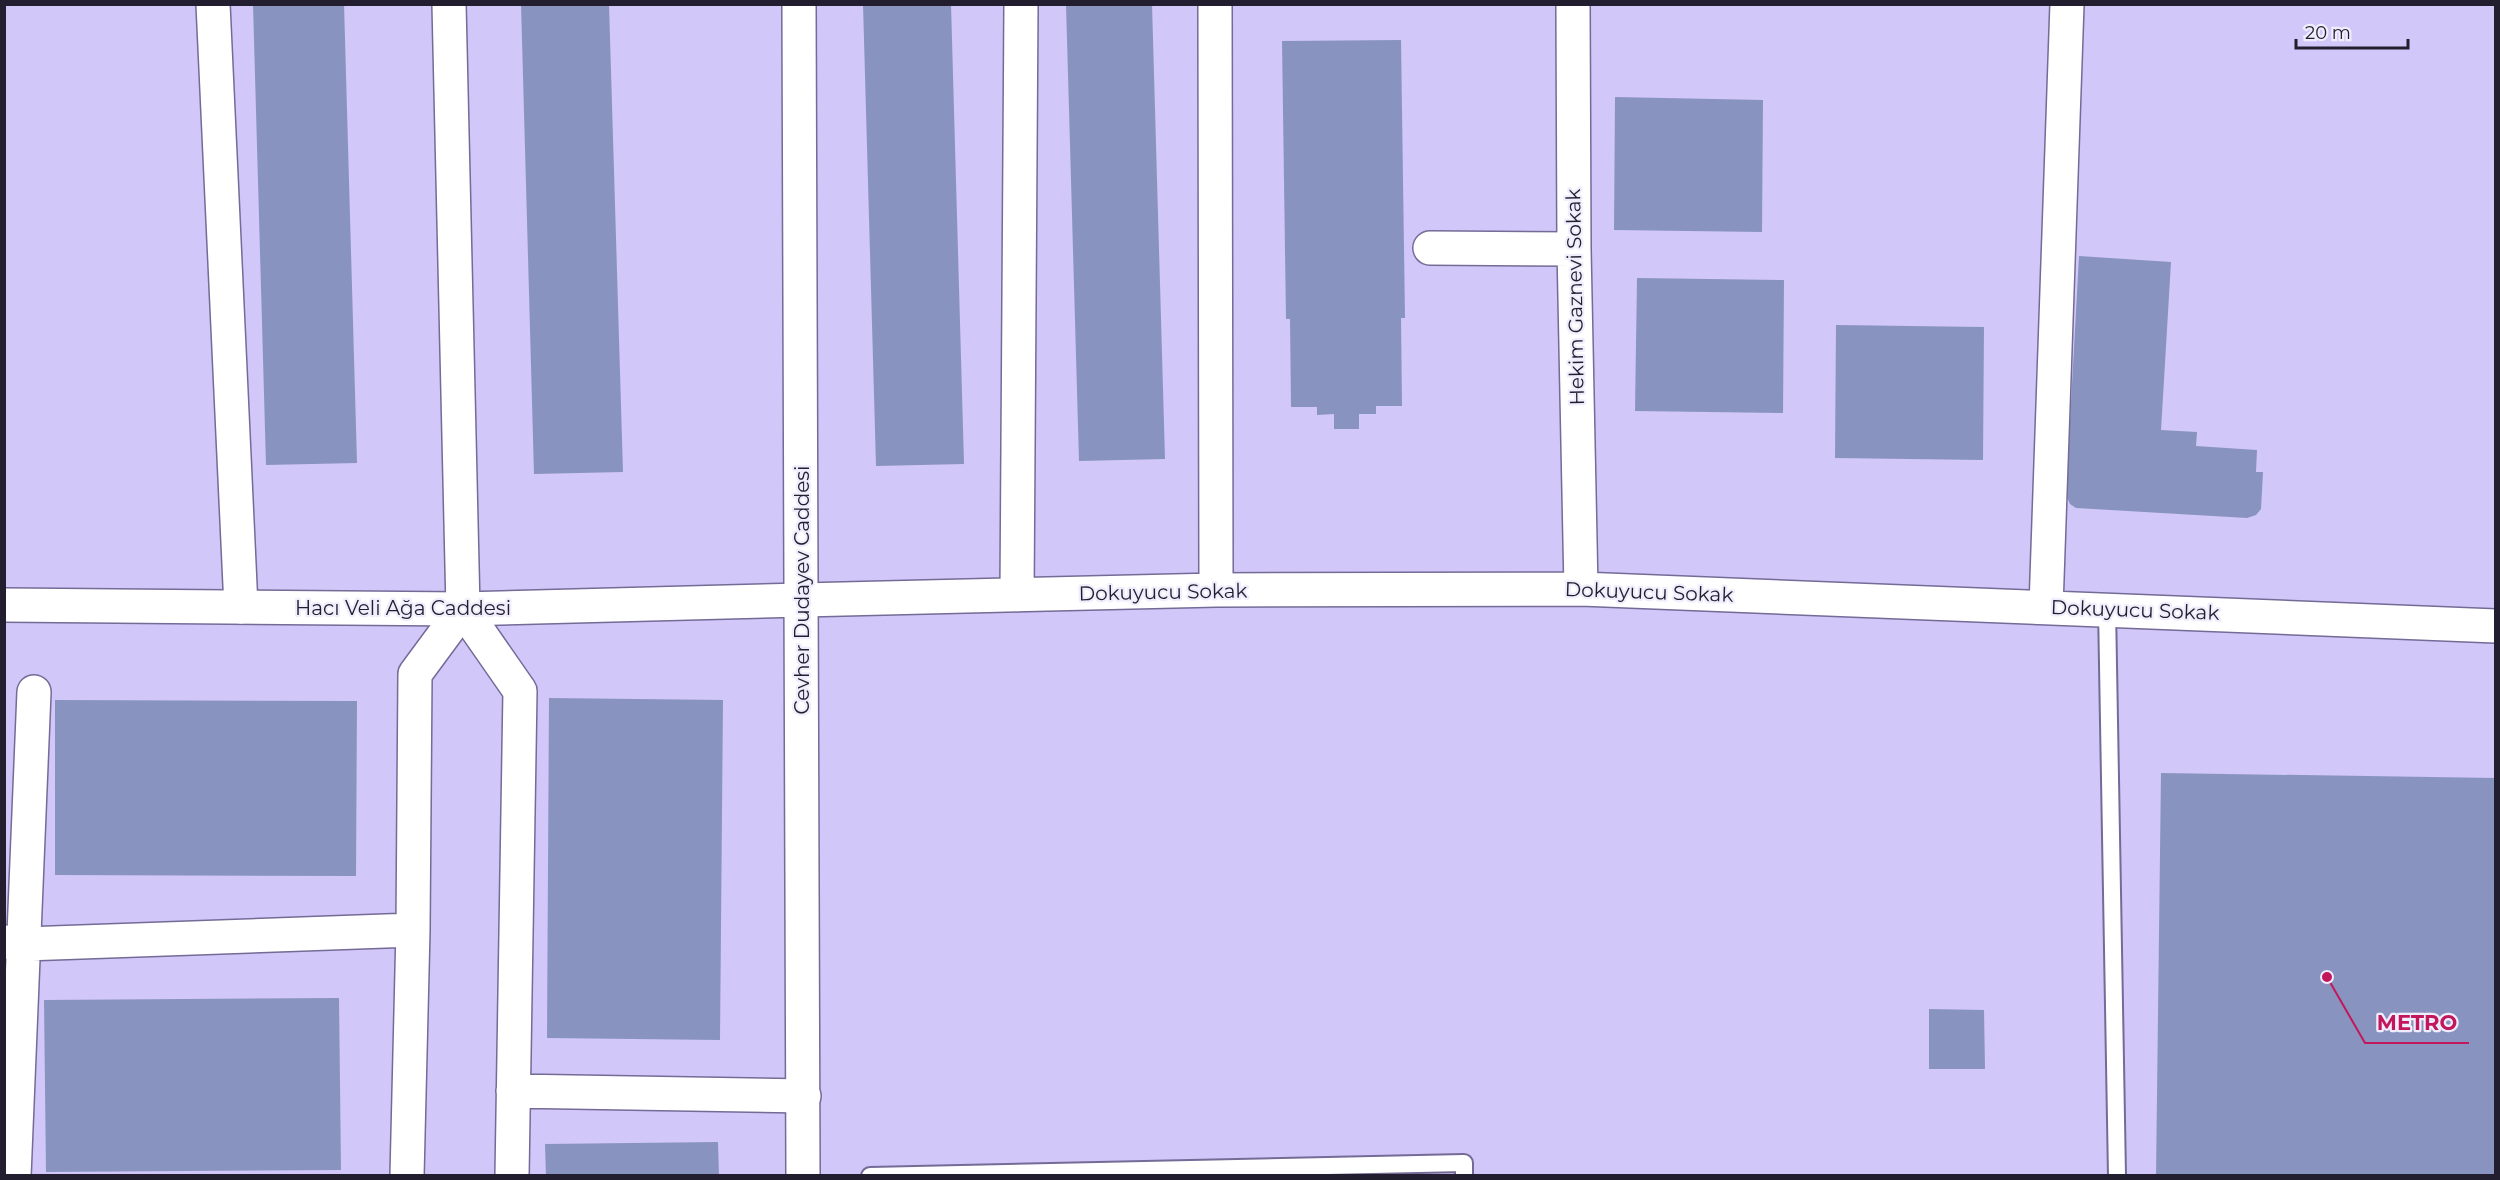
<svg xmlns="http://www.w3.org/2000/svg" width="2500" height="1180" viewBox="0 0 2500 1180" font-family="Montserrat,sans-serif">
<style>
.building{fill:#8993c0}
.lines{fill:none;stroke-linecap:round;stroke-linejoin:round}
.lane-casing{stroke:#746b97;stroke-width:20}
.street-casing{stroke:#746b97;stroke-width:36}
.secondary-casing{stroke:#746b97;stroke-width:36}
.lane{stroke:#fff;stroke-width:16}
.street{stroke:#fff;stroke-width:33}
.secondary{stroke:#fff;stroke-width:33}
.labels{text-anchor:middle;stroke-width:4.5;stroke-linejoin:round;paint-order:stroke}
.street-label{font-size:20px;fill:#221e30;stroke:#f0edfc}
.leader{fill:none;stroke:#c2185b;stroke-width:2}
.callout-dot{fill:#c2185b;stroke:#f0edfc;stroke-width:2}
.callout-label{font-size:21px;text-anchor:middle;font-weight:bold;fill:#c2185b;stroke:#f0edfc;stroke-width:4.5;stroke-linejoin:round;paint-order:stroke}
</style>
<rect width="100%" height="100%" fill="#d1c7f8"/>
<path class="building" d="M253 4H344L357 463 266 465Z
M521 4H609L623 472 534 474Z
M863 4H951L964 464 876 466Z
M1066 4H1152L1165 459 1079 461Z
M1401 40 1405 318H1401L1402 406H1376V414H1359V429H1334V414L1317 415V407H1291L1290 319H1286L1282 41Z
M1615 97 1763 100 1762 232 1614 230Z
M2079 256 2171 262 2161 430 2197 432 2196 446 2257 450 2256 472H2263L2261 509 2256 515 2247 518 2076 508 2070 504 2066 495Z
M1637 278 1784 280 1783 413 1635 411Z
M1836 325 1984 327 1983 460 1835 458Z
M549 698 723 700 720 1040 547 1038Z
M55 700 357 701 356 876 55 875Z
M2161 773 2496 778V1176H2156Z
M339 998 341 1170 46 1172 44 1000Z
M1929 1009 1984 1010 1985 1069H1929Z
M718 1142 719 1176H546L545 1144Z"/>
<g class="lines">
<defs>
<path id="lane" d="M2107 608 2117 1176
M870 1176 1464 1163V1176"/>
<path id="street" d="M213 4 241 607
M449 4 463 609 520 691 512 1176
M1215 4 1216 590
M1573 4 1574 249 1581 589
M1430 248 1574 249
M1017 595 1021 4
M802 600 1216 590 1581 589 2496 626
M2046 607 2067 4
M4 942 25 944 413 930
M513 1091 804 1096
M14 1176 34 692
M407 1176 413 930 415 674 463 609"/>
<path id="secondary" d="M799 4 803 1176
M4 605 463 609 802 600"/>
</defs>
<use href="#lane" class="lane-casing"/>
<use href="#street" class="street-casing"/>
<use href="#secondary" class="secondary-casing"/>
<use href="#lane" class="lane"/>
<use href="#street" class="street"/>
<use href="#secondary" class="secondary"/>
</g>
<g class="labels">
<g class="street-label">
<text transform="translate(1575 297) rotate(-91)" y="7">Hekim Gaznevi Sokak</text>
<text transform="translate(802 590) rotate(-90)" y="7">Cevher Dudayev Caddesi</text>
<text transform="translate(1163 592) rotate(-1)" y="7">Dokuyucu Sokak</text>
<text transform="translate(1649 592) rotate(2)" y="7">Dokuyucu Sokak</text>
<text x="403" y="615">Hacı Veli Ağa Caddesi</text>
<text transform="translate(2135 610) rotate(2)" y="7">Dokuyucu Sokak</text>
</g>
</g>
<path class="leader" d="M2327 977L2365 1043H2469"/>
<circle class="callout-dot" cx="2327" cy="977" r="6"/>
<g class="callout-label">
<text x="2417" y="1030">METRO</text>
</g>
<rect width="2500" height="1180" fill="none" stroke="#221e30" stroke-width="12"/>
<path d="M2296 39v9h112v-9" fill="none" stroke="#221e30" stroke-width="3"/>
<text x="2305" y="39" font-size="18" fill="#221e30" stroke="#f0edfc" stroke-width="4.5" paint-order="stroke">20 m</text>
</svg>
